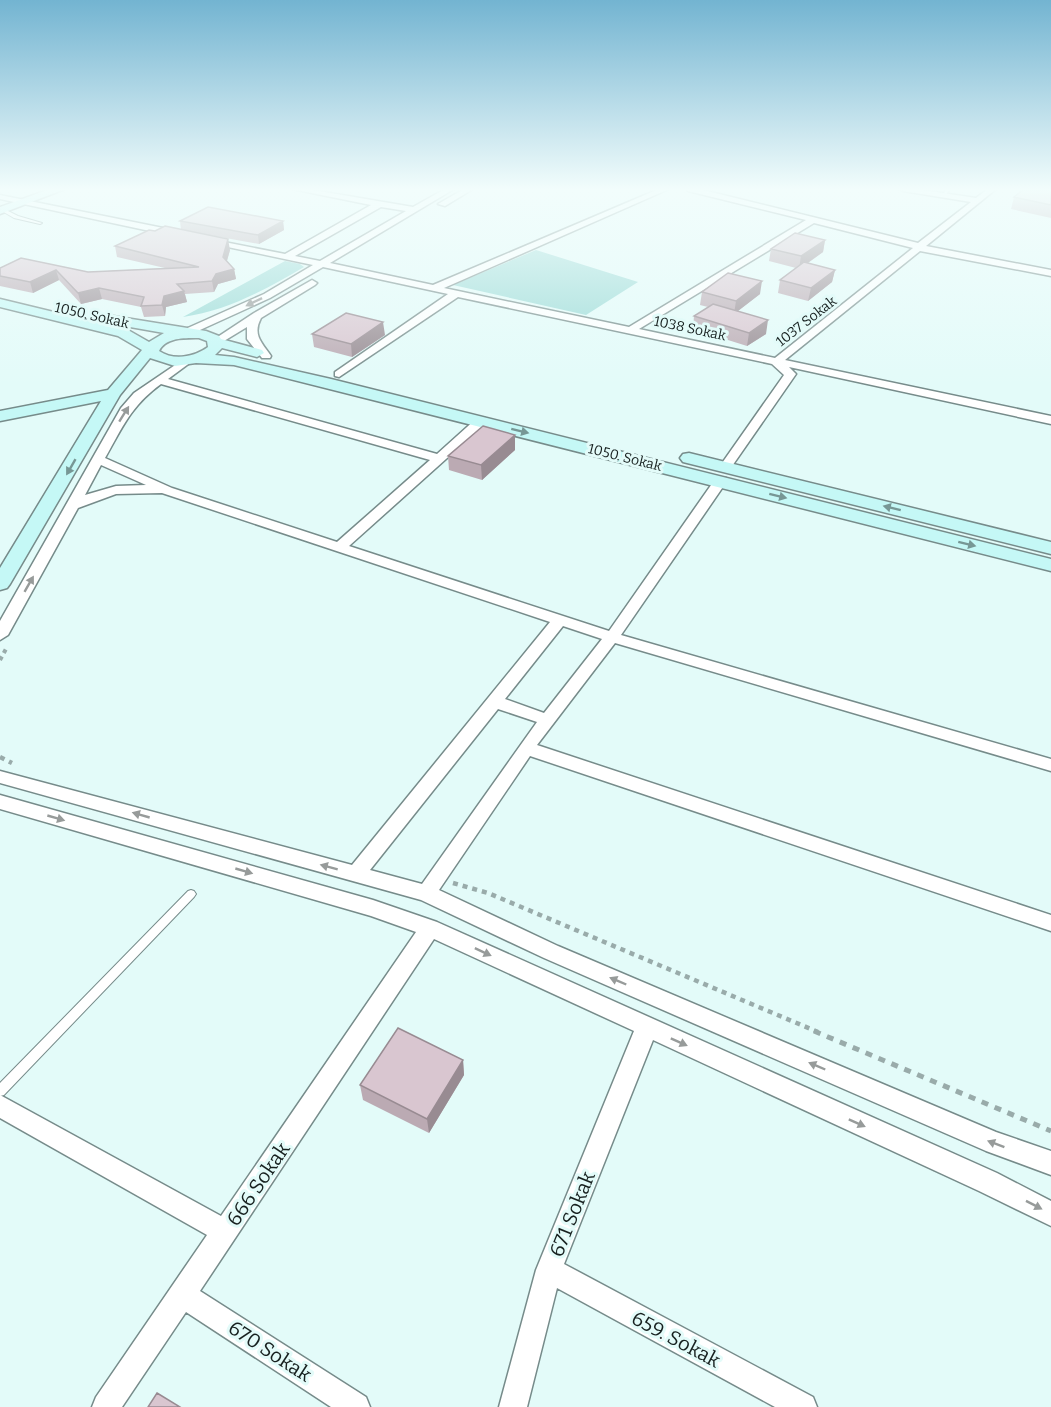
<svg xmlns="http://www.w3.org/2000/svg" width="1051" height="1407" viewBox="0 0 1051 1407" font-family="Bitter,serif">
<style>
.green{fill:#9adad6}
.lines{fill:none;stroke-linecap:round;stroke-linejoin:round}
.lane-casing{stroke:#768b8a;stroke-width:2}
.street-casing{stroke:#768b8a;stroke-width:3}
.secondary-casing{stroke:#768b8a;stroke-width:3}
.path-far2{stroke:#99abaa;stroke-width:4;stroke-dasharray:4 4;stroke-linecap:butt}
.path-far1{stroke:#99abaa;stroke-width:4.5;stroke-dasharray:5 5;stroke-linecap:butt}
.path{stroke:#99abaa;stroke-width:5;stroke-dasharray:7 7;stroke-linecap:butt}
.lane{fill:#fff;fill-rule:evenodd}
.street{fill:#fff;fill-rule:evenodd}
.secondary{fill:#c5f8f6;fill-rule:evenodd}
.wall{fill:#bbaab3}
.shaded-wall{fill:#988b92}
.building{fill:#d9c6d0;stroke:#988b92;stroke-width:1.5}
.oneway{fill:#979b9a}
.oneway2{fill:#779795}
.labels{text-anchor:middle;stroke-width:6;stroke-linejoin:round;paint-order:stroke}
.far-street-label{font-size:14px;fill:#17201f;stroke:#e3fbf9}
.near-street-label{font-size:20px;fill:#17201f;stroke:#e3fbf9}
</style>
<rect width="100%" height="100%" fill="#e3fbf9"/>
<path class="green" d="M536 250 638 282 586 315 453 285Z
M285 261 300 264 304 267C266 289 228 311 183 317Z"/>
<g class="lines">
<defs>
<path id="lane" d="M946 189H950L945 196H943Z
M4 209 18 216 42 223 40 224 14 218 2 211Z
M191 890 194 891 196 894 194 897 4 1095 0 1096V1083L188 891Z"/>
<path id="street" d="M292 189H307L413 207 445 189H454L330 263 433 285 659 189H669L444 288 629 327 806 220 688 191 687 189H699L918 243 971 202 903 191 899 189H916L976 198 988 189H996L926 246 1051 270V276L920 251 785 360 1051 416V424L789 367 796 374 730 469 726 470 720 466 784 375 772 364 458 297 339 377 335 376V372L448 294 323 267 270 298 189 335H181V331L264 294 313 265 204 242V238L285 254 371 205ZM381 207 406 211 320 261 295 256ZM814 223 913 248 775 358 639 329Z
M464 189H473L445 206 438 204Z
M0 195 178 231 182 234 178 237 0 199Z
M312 280 317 283 315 285 261 318C252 335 262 343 271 356L270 358H262L247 339V327L219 344H211L210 342 254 313Z
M187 357 192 360 191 362 168 379 437 454 477 418H485V424L349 546 609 631 716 478H726L727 481 621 635 1051 759V771L615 643 537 745 1051 915V931L530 756 439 890 558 946 996 1132 1051 1151V1175L986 1151 544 958 421 900 0 783V771L352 865 550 622 162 493 116 494 78 508 8 635 0 640V621L121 408 134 393ZM161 384 430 460 337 542 172 488 105 458C123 426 131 406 161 384ZM101 465 146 485 116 486 85 495ZM563 626 602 639 544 713 505 699ZM498 709 537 722 422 884 370 870Z
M0 795 373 900 437 922 997 1173 1051 1201V1226L979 1191 653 1040 564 1264 813 1397 817 1407H775L557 1288 527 1407H499L536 1270 634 1031 434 939 200 1291 366 1397 370 1407H331L186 1312 122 1407H92L96 1397 207 1235 0 1118V1095L221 1216 416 932 371 916 0 809Z"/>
<path id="secondary" d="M50 189H65L0 214V207Z
M0 299 128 330 149 342 164 333 113 324 106 320 113 316 206 331 219 336 221 339 262 350 264 353 257 357 222 348 215 355 234 357 331 379 1051 559V571L234 365 196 363 175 366 150 358 120 395 10 584 7 588 0 590V568L101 401 0 421V411L108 390 142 350 118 336 0 307ZM199 338 207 341 208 347C194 357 174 361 159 351 166 337 185 338 199 338Z
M689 453 1051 542V554L683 462 680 458 683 454Z"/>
</defs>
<use href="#lane" class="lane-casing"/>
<use href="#street" class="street-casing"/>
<use href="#secondary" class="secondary-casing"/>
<path class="path-far2" d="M0 660 7 647"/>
<path class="path-far1" d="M0 757 12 763
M453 883 488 893 818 1032"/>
<path class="path" d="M814 1031 1051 1131"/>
<use href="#lane" class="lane"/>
<use href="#street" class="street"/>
<use href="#secondary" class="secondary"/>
</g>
<path class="wall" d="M1051 189V218L1011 209 1014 197Z
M180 221H283L284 230 259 244 181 230Z
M825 240 823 252 808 263 835 270 832 282 808 301 778 293 780 280 796 268 769 261 771 249Z
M115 246 230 250 227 261 234 269 236 279 218 284 214 292 185 294 187 302 166 307 165 316 144 317 141 307 102 299 81 304 59 280 33 293 0 286V268L21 258 88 272 165 268 117 257Z
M702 292 760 294 738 311 766 334 747 346 693 329 694 316 708 307 700 305Z
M312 334 385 335 352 357 314 347Z
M515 450 482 480 449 470 448 456Z
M463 1060 464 1075 429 1133 363 1100 360 1085Z"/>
<path class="shaded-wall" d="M283 221 284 230 259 244 258 235Z
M228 239 230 250 225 267 223 257Z
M825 240 823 252 799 269 801 256Z
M234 269 236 279 218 284 214 292 212 281 216 274Z
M56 270 59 280 33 293 30 282Z
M835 270 832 282 808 301 811 288Z
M762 281 760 294 734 314 736 301Z
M99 288 102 299 81 304 78 293Z
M184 291 187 302 166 307 165 316 162 305 164 296Z
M768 320 766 334 747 346 749 333Z
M383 322 385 335 352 357 351 344Z
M515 435V450L482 480 481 465Z
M463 1060 464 1075 429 1133 427 1119Z"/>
<path class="building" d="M1024 189H1051V205L1014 197Z
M208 207 283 221 258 235 180 221Z
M165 226 228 239 223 257 234 269 216 274 212 281 177 284 184 291 164 296 162 305 141 306 144 297 99 288 78 293 56 270 30 282 0 276V268L21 258 88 272 199 267 115 246 149 230 155 231Z
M795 233 825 240 801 256 771 249Z
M804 262 835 270 811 288 780 280Z
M728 273 762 281 736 301 702 292Z
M713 304 768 320 749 333 694 316Z
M346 313 383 322 351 344 312 334Z
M483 426 515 435 481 465 448 456Z
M398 1028 463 1060 427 1119 360 1085Z
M157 1393 180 1407H148Z"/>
<defs><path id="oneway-solid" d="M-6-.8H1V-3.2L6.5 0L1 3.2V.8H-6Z" transform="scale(1.5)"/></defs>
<g class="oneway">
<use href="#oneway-solid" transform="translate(254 302) rotate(154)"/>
<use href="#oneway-solid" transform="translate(124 414) rotate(-58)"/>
<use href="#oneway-solid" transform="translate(29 584) rotate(-60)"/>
<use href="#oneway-solid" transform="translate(141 815) rotate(-164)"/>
<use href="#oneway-solid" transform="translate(56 818) rotate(16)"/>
<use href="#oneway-solid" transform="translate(329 867) rotate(-165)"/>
<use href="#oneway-solid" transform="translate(244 871) rotate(16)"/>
<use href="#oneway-solid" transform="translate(483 952) rotate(25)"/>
<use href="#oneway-solid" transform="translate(618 981) rotate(-157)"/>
<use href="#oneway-solid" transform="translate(679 1042) rotate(24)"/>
<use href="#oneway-solid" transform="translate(817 1066) rotate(-157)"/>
<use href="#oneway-solid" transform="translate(857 1123) rotate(24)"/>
<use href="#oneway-solid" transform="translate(996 1144) rotate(-159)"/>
<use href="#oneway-solid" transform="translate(1034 1205) rotate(27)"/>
</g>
<g class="oneway2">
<use href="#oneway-solid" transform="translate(520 431) rotate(14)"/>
<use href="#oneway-solid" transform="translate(71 467) rotate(120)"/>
<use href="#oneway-solid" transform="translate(778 496) rotate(14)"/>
<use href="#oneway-solid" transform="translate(892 508) rotate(-166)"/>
<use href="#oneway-solid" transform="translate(967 544) rotate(14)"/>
</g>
<linearGradient id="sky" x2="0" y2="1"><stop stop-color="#73b4d1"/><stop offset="0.49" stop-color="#f2fdfc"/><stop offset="1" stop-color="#f2fdfc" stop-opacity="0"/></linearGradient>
<rect width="1051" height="386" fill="url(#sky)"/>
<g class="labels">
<g class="far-street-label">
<text transform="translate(92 315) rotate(13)" y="5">1050. Sokak</text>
<text transform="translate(806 321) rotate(-38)" y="5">1037 Sokak</text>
<text transform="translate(690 328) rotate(12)" y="5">1038 Sokak</text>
<text transform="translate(625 457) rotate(14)" y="5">1050. Sokak</text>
</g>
<g class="near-street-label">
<text transform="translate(258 1184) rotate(-56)" y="7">666 Sokak</text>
<text transform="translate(572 1214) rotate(-68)" y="7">671 Sokak</text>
<text transform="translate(676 1339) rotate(28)" y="7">659. Sokak</text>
<text transform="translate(270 1351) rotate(33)" y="7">670 Sokak</text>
</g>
</g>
</svg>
